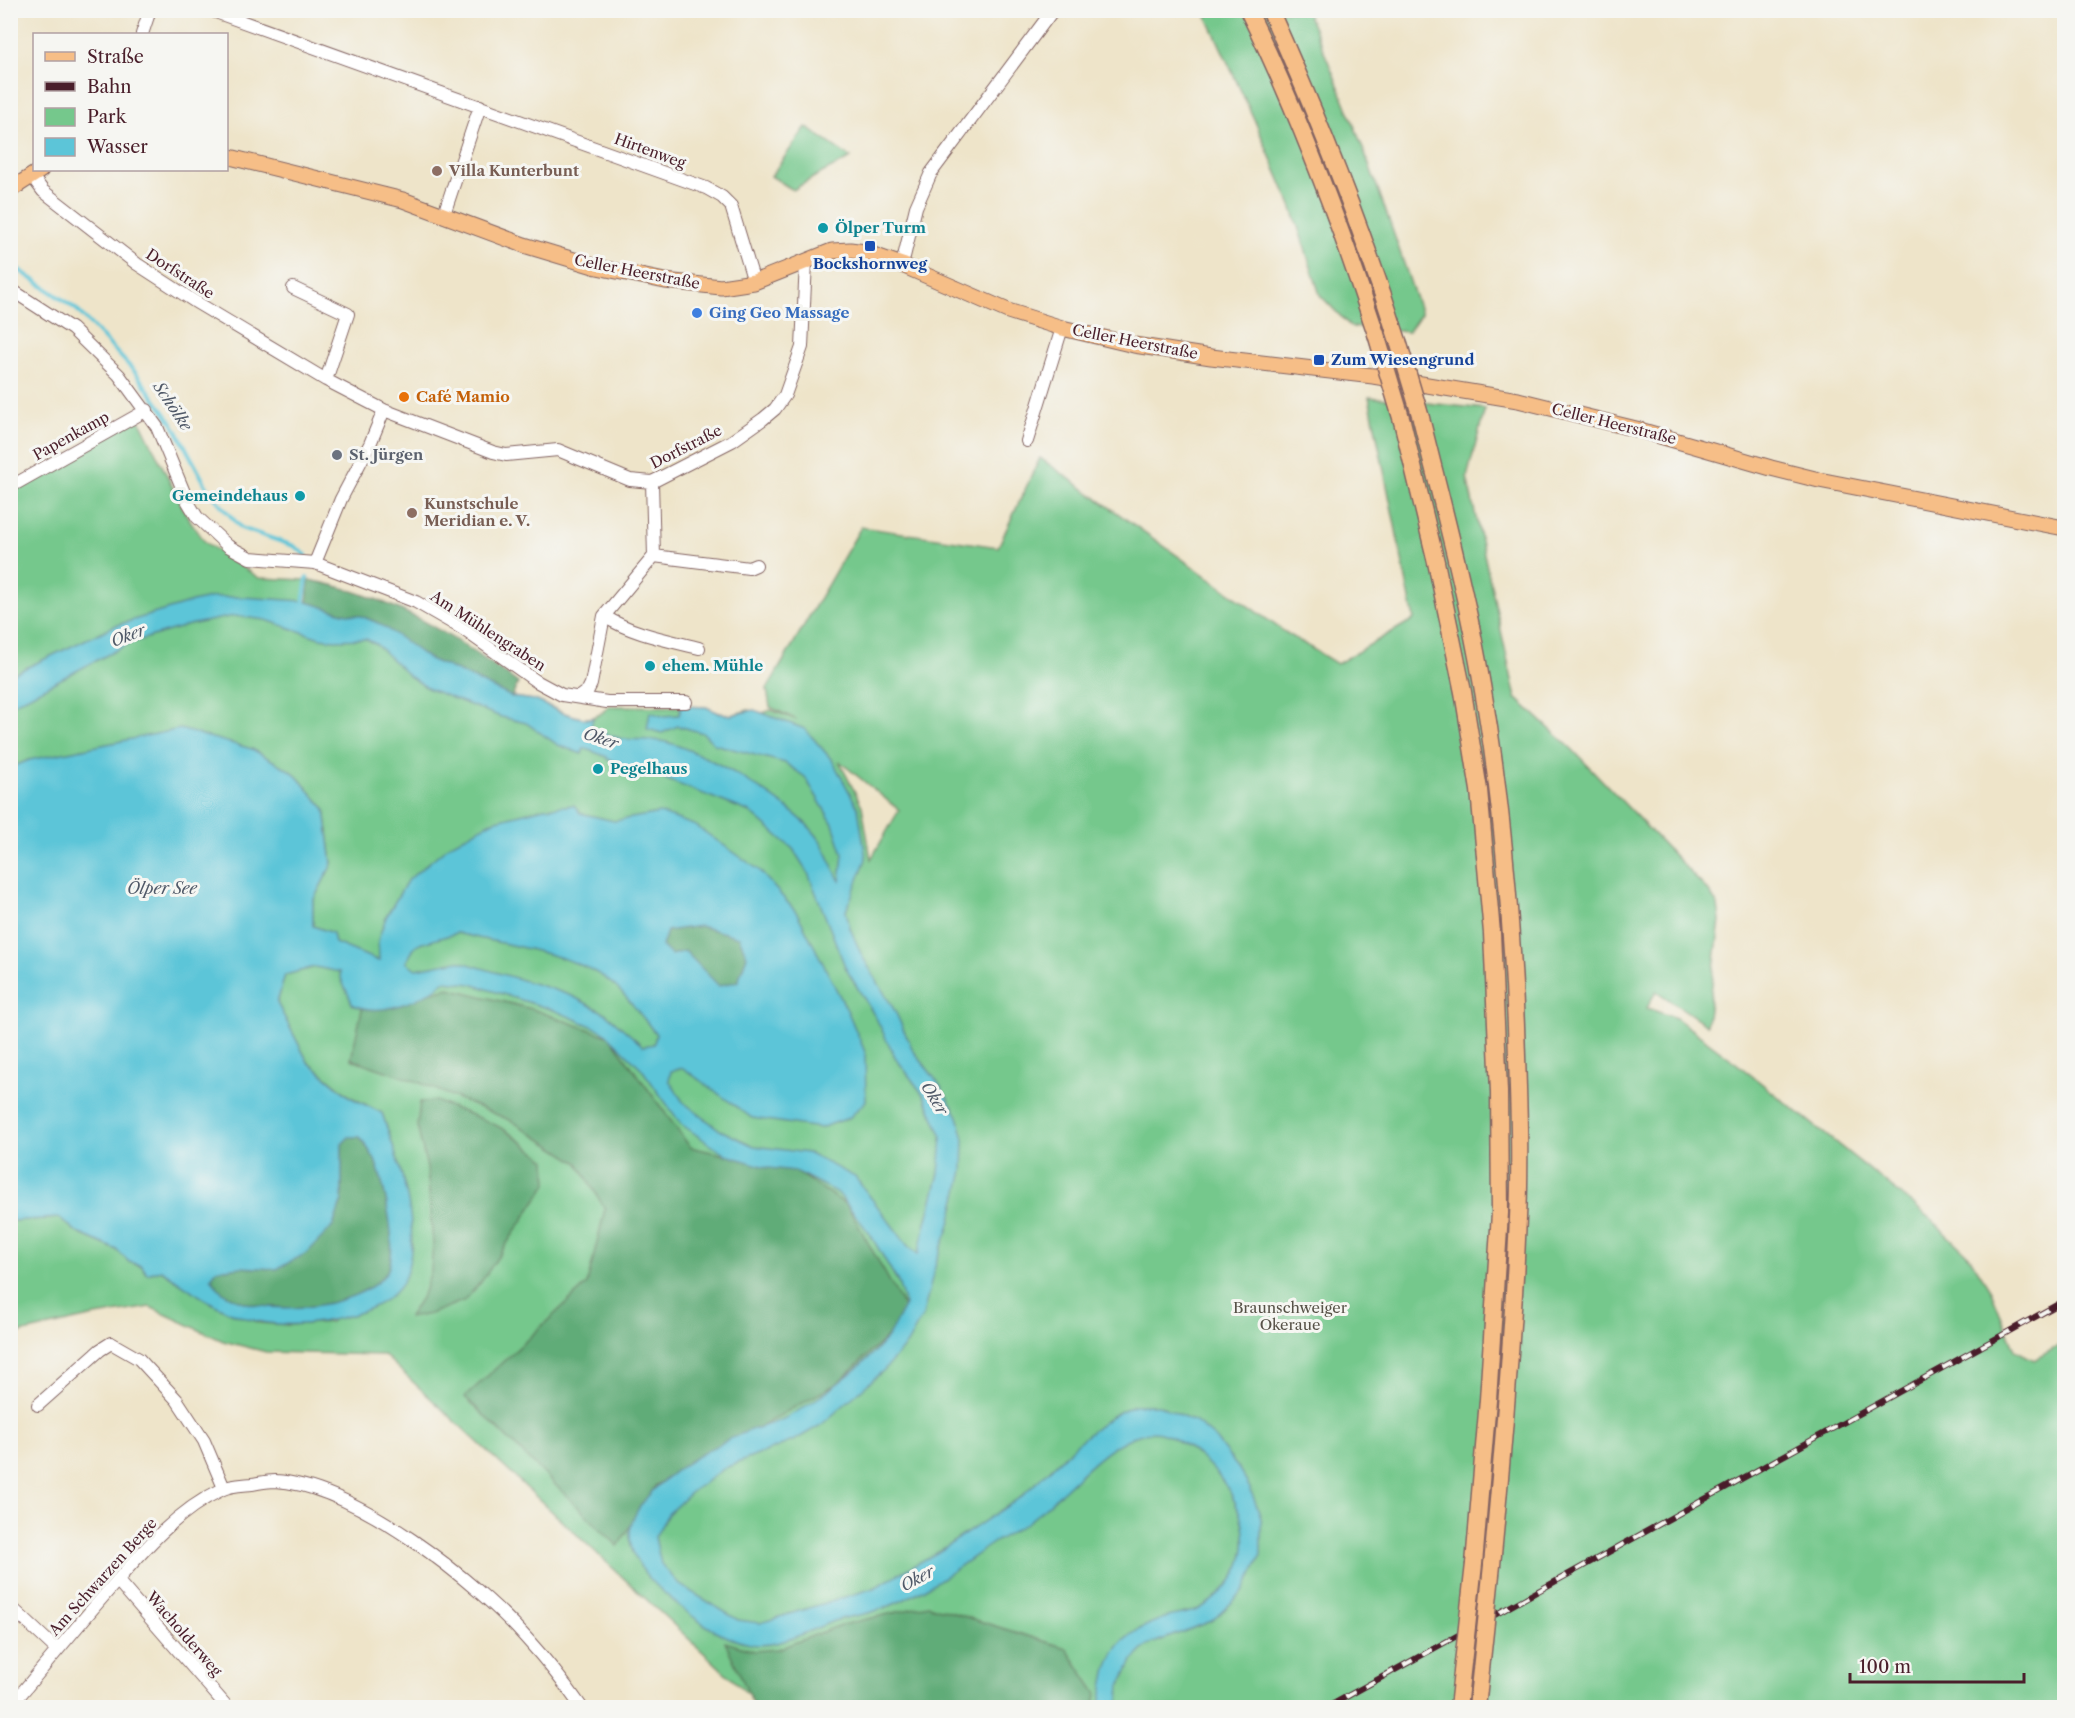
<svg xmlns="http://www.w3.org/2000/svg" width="2075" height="1718" viewBox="0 0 2075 1718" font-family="'Libre Caslon Text',serif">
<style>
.green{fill:#75c88c;stroke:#60745c;stroke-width:1.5;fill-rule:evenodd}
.forest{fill:#60ac78;stroke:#556652;stroke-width:1.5}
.water{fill:#5cc5d8;stroke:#537282;stroke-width:1.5;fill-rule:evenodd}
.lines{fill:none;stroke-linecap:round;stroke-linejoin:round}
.stream{stroke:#5cc5d8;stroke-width:4}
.minor-casing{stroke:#836462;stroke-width:14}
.major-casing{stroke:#836462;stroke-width:17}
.highway-casing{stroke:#836462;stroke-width:19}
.minor{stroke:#fff;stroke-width:12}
.major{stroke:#f6be87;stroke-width:15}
.highway{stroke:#f6be87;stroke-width:16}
.rail-casing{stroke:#4a1f2b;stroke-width:6}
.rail{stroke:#f6f6f2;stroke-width:4;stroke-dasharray:11;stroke-linecap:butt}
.highway-bridge-casing{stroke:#836462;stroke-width:19;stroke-linecap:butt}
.highway-bridge{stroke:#f6be87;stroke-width:16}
.education-dot{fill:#8d6e63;stroke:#f6f6f2;stroke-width:2}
.culture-dot{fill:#0f9aa8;stroke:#f6f6f2;stroke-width:2}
.transit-dot{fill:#1a4fb4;stroke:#f6f6f2;stroke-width:2}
.shop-dot{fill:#3f7fe0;stroke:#f6f6f2;stroke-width:2}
.food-dot{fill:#e8710a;stroke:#f6f6f2;stroke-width:2}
.worship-dot{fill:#6b7280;stroke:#f6f6f2;stroke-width:2}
.labels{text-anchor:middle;stroke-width:6;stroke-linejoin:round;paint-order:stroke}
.street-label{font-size:15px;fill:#4a1f2b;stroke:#f6f6f2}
.education-label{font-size:15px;font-weight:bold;fill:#785e54;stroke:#f6f6f2;text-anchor:start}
.culture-label{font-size:15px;font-weight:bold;fill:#0d838f;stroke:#f6f6f2;text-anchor:start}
.transit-label{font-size:15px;font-weight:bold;fill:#164399;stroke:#f6f6f2}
.shop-label{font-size:15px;font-weight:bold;fill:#366cbe;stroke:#f6f6f2;text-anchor:start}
.food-label{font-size:15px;font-weight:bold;fill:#c56008;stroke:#f6f6f2;text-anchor:start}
.worship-label{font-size:15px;font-weight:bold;fill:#5b616d;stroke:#f6f6f2;text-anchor:start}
.park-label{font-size:15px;fill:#575248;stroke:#f6f6f2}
.water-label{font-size:16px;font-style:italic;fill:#505968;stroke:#f6f6f2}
</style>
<rect width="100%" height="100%" fill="#f6f6f2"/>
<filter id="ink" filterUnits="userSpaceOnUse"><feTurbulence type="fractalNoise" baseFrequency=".0167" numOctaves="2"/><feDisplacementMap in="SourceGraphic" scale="12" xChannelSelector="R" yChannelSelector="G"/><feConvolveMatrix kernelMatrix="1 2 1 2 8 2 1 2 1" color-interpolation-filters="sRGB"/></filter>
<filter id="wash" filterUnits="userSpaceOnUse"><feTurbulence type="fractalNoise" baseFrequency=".008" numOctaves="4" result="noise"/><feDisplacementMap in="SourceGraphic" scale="24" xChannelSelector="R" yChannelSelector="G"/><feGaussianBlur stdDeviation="1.35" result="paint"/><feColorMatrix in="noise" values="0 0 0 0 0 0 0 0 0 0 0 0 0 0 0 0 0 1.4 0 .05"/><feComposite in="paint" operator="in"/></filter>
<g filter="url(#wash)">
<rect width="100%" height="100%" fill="#eee4c9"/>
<path class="green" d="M1204 11H1306C1351 109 1387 212 1421 314L1408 332 1351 327 1320 295 1292 208 1254 119Z
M806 127 851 158 816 176 793 190 771 176Z
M1369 397 1485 409 1467 477 1516 698 1572 749 1711 894 1718 906 1720 920 1707 1025 1656 991 1647 1008 1676 1018 1731 1059 1925 1214 1969 1256 1991 1291 2015 1350 2034 1360 2064 1343V1707H755L748 1694 384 1355 266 1352 223 1341 150 1307 90 1317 11 1335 10 1221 60 1218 78 1233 117 1250 129 1262 142 1266 147 1274 161 1270 226 1311 260 1323 288 1325 330 1322 412 1247C409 1201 397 1158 382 1113L351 1097 308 1062 277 1003 285 975 315 967 332 933 313 926V901L332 863 325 809 293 772 29 760 11 768V488L138 417 187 516 205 542 259 578 306 580 304 601 343 613 512 697C520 698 528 699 536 701 558 708 590 733 608 706L706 707 719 713 731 715 748 710 763 713 771 710 797 720 770 707 767 689 861 527 998 547 1040 458 1285 632 1337 664 1414 619ZM839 761 899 810 871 859 862 806Z"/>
<path class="forest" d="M309 580C387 594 455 636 518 683L512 697 451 668 429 659 378 623 361 616 343 613 307 602Z
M700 926 739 937 747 956 738 981 719 987 685 951 670 955 662 946 667 931Z
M449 988 532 1009 610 1037 690 1147 795 1171 847 1205 909 1316 838 1383 656 1485 618 1546 465 1397 587 1284 605 1209 578 1163 512 1121 418 1082 351 1059 362 1009Z
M436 1101C458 1111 482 1117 503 1129 518 1138 532 1150 546 1160L547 1184 481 1282 465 1300 430 1314 408 1318 423 1295 431 1271 433 1244 427 1168 417 1126 420 1102Z
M349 1136 360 1137C365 1145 371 1152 375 1160 384 1183 400 1252 386 1273 359 1311 253 1320 219 1289 216 1286 213 1281 211 1277L217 1270 240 1267 277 1269 333 1226 342 1200V1144Z
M928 1605 1066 1648 1097 1694 1095 1707H755L725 1642 754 1651 778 1649 841 1625Z"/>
<path class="water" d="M214 597H241L304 601 343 613 361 616 378 623 399 637 429 659 451 668 512 697 535 700 560 712 585 719 593 718 591 726 593 729C603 732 614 738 624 739 635 740 649 739 661 741 700 748 793 804 817 836 827 849 832 867 840 881L843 854 833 824 805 777 785 763 714 744 703 733 678 726 662 733 647 729 650 712 662 716 679 715 681 706 706 707 719 713 731 715 754 710 805 729 832 760 858 808 866 859 846 911 850 928 862 956 895 1011 913 1050 939 1084 958 1116 964 1139 963 1171 949 1228 937 1259 923 1315 907 1344 884 1370 821 1425 795 1440 725 1468 690 1493 668 1514 655 1537 661 1564 680 1585 738 1620 760 1623 874 1588 938 1552 1021 1497 1082 1439 1112 1416 1133 1405H1159L1196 1422 1213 1436 1239 1469 1250 1488 1261 1518V1556L1244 1591 1212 1621 1148 1645 1132 1661 1120 1686 1118 1707H1100C1103 1686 1106 1658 1122 1642 1135 1630 1155 1620 1172 1616 1180 1614 1191 1613 1199 1609 1209 1604 1219 1595 1226 1587 1272 1536 1223 1464 1173 1438 1158 1430 1148 1431 1133 1437 1095 1452 1063 1496 1029 1521 1018 1529 1005 1535 993 1543 972 1557 952 1573 929 1586 914 1595 895 1605 878 1610 863 1616 846 1616 831 1622 806 1632 777 1649 750 1644 717 1638 685 1612 661 1590 641 1572 621 1545 634 1517 652 1478 711 1446 750 1430 761 1426 773 1424 783 1419 813 1404 869 1363 888 1336 894 1327 899 1315 905 1305L898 1282 870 1234 838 1193 795 1171 768 1168 726 1155 711 1145 681 1124 641 1068 603 1031 556 1011 471 984 445 981C423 1000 379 1019 352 1004 349 993 340 982 340 972L315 967 285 975 277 1003 308 1062 350 1097 382 1113C398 1160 424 1229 405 1277 397 1297 374 1308 355 1314 313 1327 268 1330 227 1311 204 1301 183 1284 161 1270L147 1274 142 1266 129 1262 117 1250 78 1233 60 1218 11 1221 10 768 29 760 180 729 252 749 293 772 325 809 332 864 313 901V926L333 933 335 943 379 961 378 940 386 917 407 881 451 844 493 821 544 808 574 805 580 813 614 821 660 813 696 826 759 870 797 913 848 1012 865 1052 866 1101 849 1118 820 1128 752 1118 683 1068 671 1071 669 1080 683 1102 720 1130 754 1146 808 1153 855 1177 908 1246 918 1254 939 1173 942 1137 924 1096 895 1057 876 1018 846 969 808 873 793 849 750 812 644 771 623 767 620 763 607 759V757L584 748 582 754 558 745 526 723 501 717 429 689 409 676 376 644 366 639 334 640 320 638 266 620 234 616 189 625 130 643 11 705V675L114 626 192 602ZM700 926 739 937 747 956 738 981 719 986 685 951 671 955 662 946 667 931ZM457 933C503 945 574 953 610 982 627 995 643 1018 656 1034L654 1044 643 1046 605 1013 572 996 549 988 458 961 416 969 406 962 416 945ZM349 1137H360C365 1145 371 1152 375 1160 384 1183 400 1252 386 1273 359 1311 253 1320 219 1289 216 1286 214 1281 211 1278L217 1270 240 1267 277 1269 307 1253 333 1226 342 1200V1144Z"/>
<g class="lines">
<path class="stream" d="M15 267 76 309 135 372 173 424 209 491 241 528 294 546 306 555
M303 604 307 578"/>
</g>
</g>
<g filter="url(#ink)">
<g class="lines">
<defs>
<path id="minor" d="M210 10 706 188 722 197 731 206 754 282
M142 34 150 10
M31 175 43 191 137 264 194 301 326 380 384 410 493 452 506 455 558 450 630 480 652 482 732 441 763 419 775 409 785 395 802 347 806 262
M444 214 480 106
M902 265 916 207 931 173 1053 10
M293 288 348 314 326 380
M10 289 72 329 119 375 157 427 188 502 197 517 228 546 250 558 315 563 416 602 463 629 536 681 562 695 607 702H686
M1027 441 1062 328
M10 487 147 410
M654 556 749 568 756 565
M315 563 341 499 370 444 384 410
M604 616C632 634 667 640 699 648
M580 696 588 690 591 684 604 616 654 556 652 482
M38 1405 100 1350 111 1343 139 1359 177 1400 204 1441 224 1488
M117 1580 228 1708
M10 1606 57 1650
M10 1707C40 1671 70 1635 101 1599 136 1559 172 1513 221 1490 230 1485 242 1485 252 1484 259 1483 267 1481 275 1481 355 1485 476 1581 528 1640 547 1661 565 1684 582 1708"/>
<path id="major" d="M226 156 403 200 524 245 597 267 665 281 721 287 754 282 832 251 850 250 865 252 902 265 1008 311 1062 328 1134 345 1211 357 1373 376 1518 400 1636 429 1771 468 1819 480 2064 528
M10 190 41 170"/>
<path id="highway" d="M1248 10C1299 114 1340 224 1376 334
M1270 10C1319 119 1362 227 1398 341
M1421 418C1443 507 1467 595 1482 685 1502 797 1511 912 1516 1026 1518 1089 1521 1154 1518 1218 1513 1334 1503 1450 1492 1565
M1402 421 1436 562 1463 692 1479 790 1492 933 1499 1092 1500 1213 1488 1400 1474 1564"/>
</defs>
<use href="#minor" class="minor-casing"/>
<use href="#major" class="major-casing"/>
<use href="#highway" class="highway-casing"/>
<use href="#minor" class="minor"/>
<use href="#major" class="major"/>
<use href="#highway" class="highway"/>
<defs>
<path id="rail" d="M1326 1708 2064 1301"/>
</defs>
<use href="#rail" class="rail-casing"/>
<use href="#rail" class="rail"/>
<defs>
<path id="highway-bridge" d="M1376 334 1402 421
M1398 341 1421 418
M1458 1708 1474 1564
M1477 1708 1492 1565"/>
</defs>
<use href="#highway-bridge" class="highway-bridge-casing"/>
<use href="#highway-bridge" class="highway-bridge"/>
</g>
</g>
<g class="education-dot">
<circle cx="437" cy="171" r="6"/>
<circle cx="412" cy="513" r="6"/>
</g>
<g class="culture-dot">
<circle cx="823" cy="228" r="6"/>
<circle cx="300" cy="496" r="6"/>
<circle cx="650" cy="666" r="6"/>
<circle cx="598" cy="769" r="6"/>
</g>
<g class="transit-dot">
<rect x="864" y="240" width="12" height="12" rx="3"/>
<rect x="1313" y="354" width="12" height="12" rx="3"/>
</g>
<circle class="shop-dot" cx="697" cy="313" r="6"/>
<circle class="food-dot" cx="404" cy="397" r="6"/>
<circle class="worship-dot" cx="337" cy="455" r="6"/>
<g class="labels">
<g class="street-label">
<text transform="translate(650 151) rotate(20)" y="5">Hirtenweg</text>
<text transform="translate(637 272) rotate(11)" y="5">Celler Heerstraße</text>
<text transform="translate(180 274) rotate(33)" y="5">Dorfstraße</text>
<text transform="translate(1135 342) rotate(11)" y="5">Celler Heerstraße</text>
<text transform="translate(1614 424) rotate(14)" y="5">Celler Heerstraße</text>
<text transform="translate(71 436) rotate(-29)" y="5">Papenkamp</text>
<text transform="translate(686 447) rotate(-27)" y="5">Dorfstraße</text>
<text transform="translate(488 631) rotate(33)" y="5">Am Mühlengraben</text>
<text transform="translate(103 1577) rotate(-48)" y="5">Am Schwarzen Berge</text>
<text transform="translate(184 1634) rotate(49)" y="5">Wacholderweg</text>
</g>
<g class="education-label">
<text x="449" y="176">Villa Kunterbunt</text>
<text x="424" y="509">Kunstschule<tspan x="424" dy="17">Meridian e. V.</tspan></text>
</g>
<g class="culture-label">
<text x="835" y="233">Ölper Turm</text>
<text x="288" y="501" text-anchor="end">Gemeindehaus</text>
<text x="662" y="671">ehem. Mühle</text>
<text x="610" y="774">Pegelhaus</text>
</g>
<g class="transit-label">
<text x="870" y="269">Bockshornweg</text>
<text x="1331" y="365" text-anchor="start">Zum Wiesengrund</text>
</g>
<g class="shop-label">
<text x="709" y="318">Ging Geo Massage</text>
</g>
<g class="food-label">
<text x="416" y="402">Café Mamio</text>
</g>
<g class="worship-label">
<text x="349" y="460">St. Jürgen</text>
</g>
<g class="park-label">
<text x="1290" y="1313">Braunschweiger<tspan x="1290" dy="17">Okeraue</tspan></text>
</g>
<g class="water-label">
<text transform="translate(173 406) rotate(56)" y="6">Schölke</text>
<text transform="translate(128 635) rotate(-21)" y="6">Oker</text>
<text transform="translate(601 738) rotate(18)" y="6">Oker</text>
<text x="162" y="894">Ölper See</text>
<text transform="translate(935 1098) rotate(58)" y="6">Oker</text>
<text transform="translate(917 1578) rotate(-28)" y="6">Oker</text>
</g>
</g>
<rect width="2075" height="1718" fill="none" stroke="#f6f6f2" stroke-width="36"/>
<rect x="33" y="33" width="195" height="138" fill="#f6f6f2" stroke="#b1a0a2" stroke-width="1.5"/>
<rect x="45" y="52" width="30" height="9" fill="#f6be87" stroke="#b1a0a2" stroke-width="1.5"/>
<text x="87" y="63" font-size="18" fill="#4a1f2b">Straße</text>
<rect x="45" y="82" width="30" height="9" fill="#4a1f2b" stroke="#b1a0a2" stroke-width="1.5"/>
<text x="87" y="93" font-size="18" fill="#4a1f2b">Bahn</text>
<rect x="45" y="108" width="30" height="18" fill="#75c88c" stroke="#b1a0a2" stroke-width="1.5"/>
<text x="87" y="123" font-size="18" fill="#4a1f2b">Park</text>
<rect x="45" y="138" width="30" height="18" fill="#5cc5d8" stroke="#b1a0a2" stroke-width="1.5"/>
<text x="87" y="153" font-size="18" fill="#4a1f2b">Wasser</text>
<path d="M1850 1673v9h174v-9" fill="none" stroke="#4a1f2b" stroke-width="3"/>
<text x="1859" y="1673" font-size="18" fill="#4a1f2b" stroke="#f6f6f2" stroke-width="4.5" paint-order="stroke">100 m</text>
</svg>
